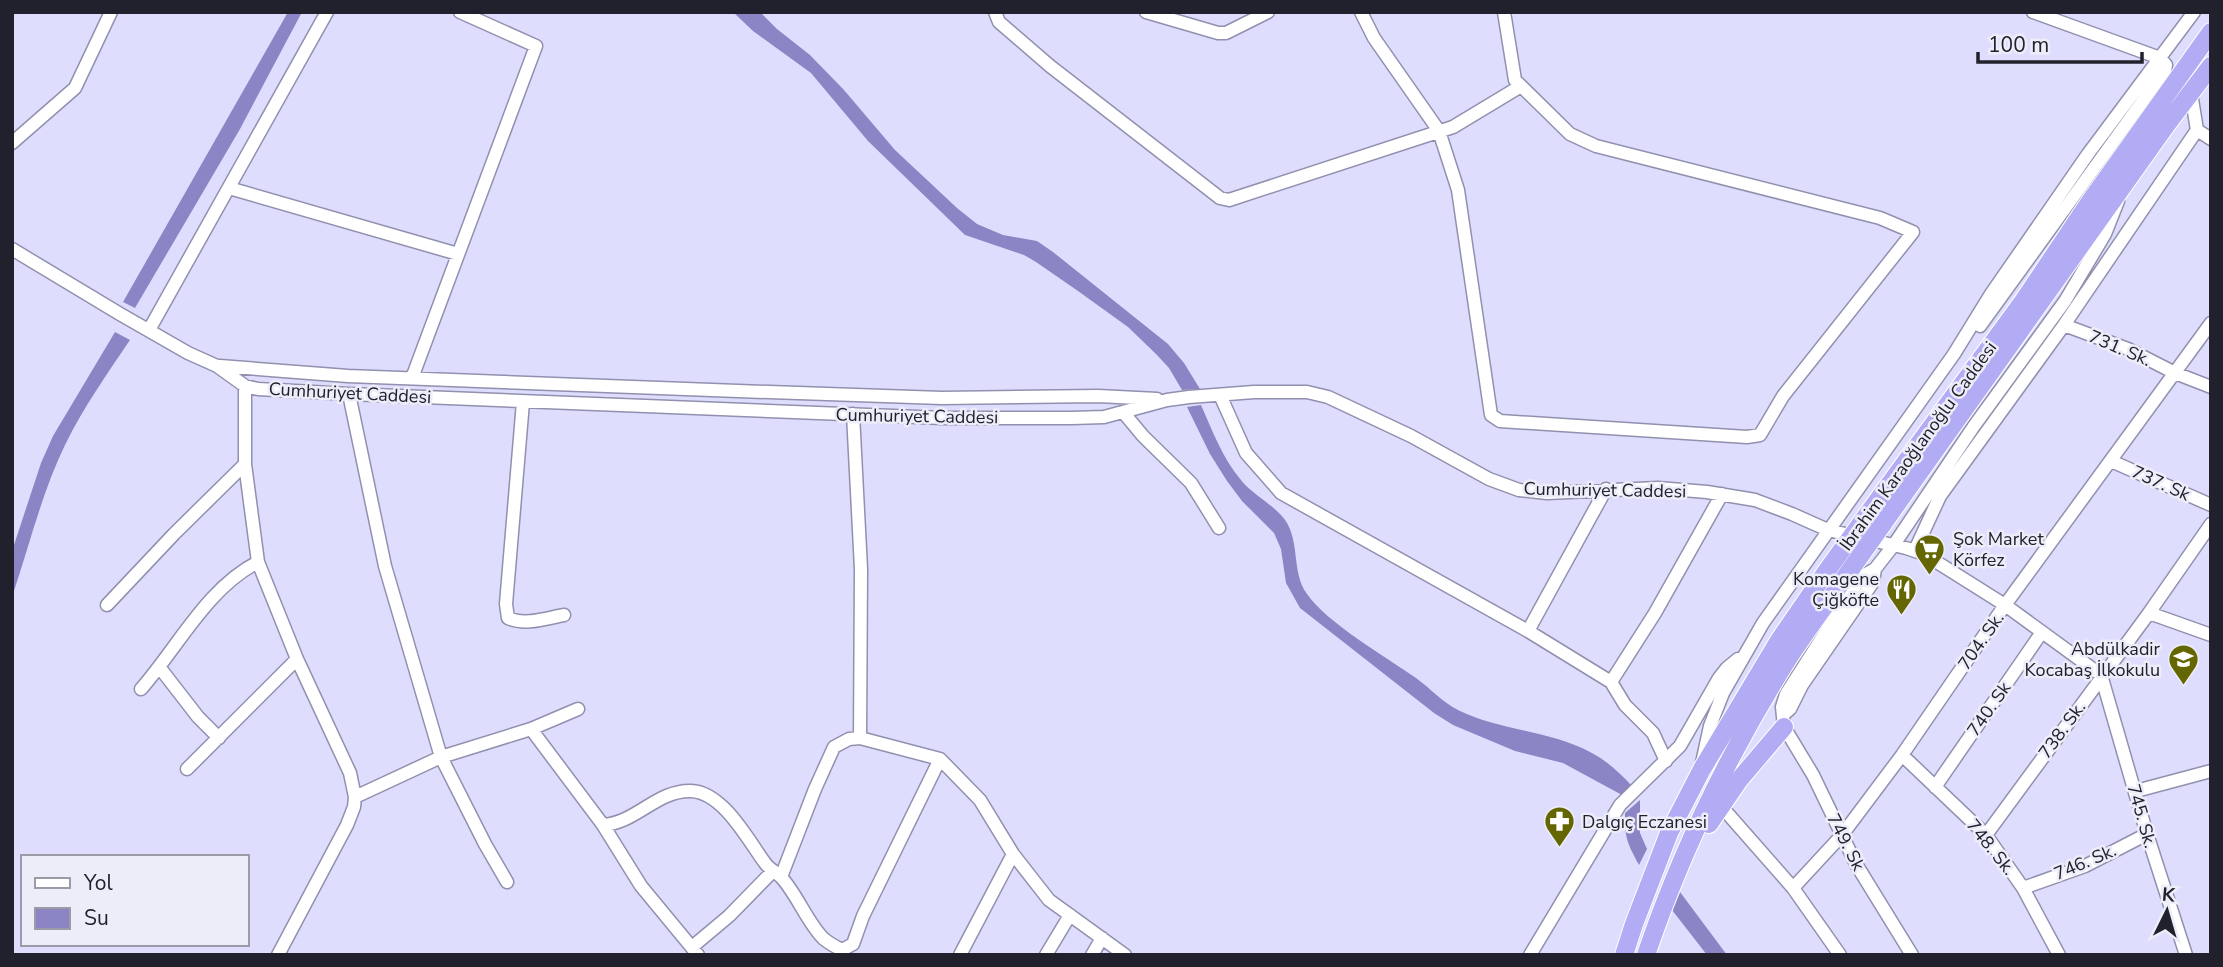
<svg xmlns="http://www.w3.org/2000/svg" width="2223" height="967" viewBox="0 0 2223 967" font-family="'Nunito Sans',sans-serif">
<style>
.water{fill:#8b85c5}
.lines{fill:none;stroke-linecap:round;stroke-linejoin:round}
.minor-casing{stroke:#9190ae;stroke-width:15}
.highway-casing{stroke:#fff;stroke-width:20}
.minor{stroke:#fff;stroke-width:12}
.highway{stroke:#b1acf3;stroke-width:18}
.highway-bridge-casing{stroke:#fff;stroke-width:20;stroke-linecap:butt}
.highway-bridge{stroke:#b1acf3;stroke-width:18}
.labels{text-anchor:middle;stroke-width:5;stroke-linejoin:round;paint-order:stroke}
.street-label{font-size:18px;fill:#21212d;stroke:#ededfa}
.poi-label{font-size:18px;fill:#21212d;stroke:#ededfa;text-anchor:start}
</style>
<rect width="100%" height="100%" fill="#dfddfe"/>
<path class="water" d="M288 12H302L240 129 135 308 123 302Z
M733 12H760L777 29 810 55 844 90 895 150 957 208 977 224 1003 235 1037 241 1053 252 1168 344 1184 363 1200 389 1182 390 1169 368 1156 354 1128 327 1078 291 1036 262 1024 255 965 235 868 141 811 73 753 31Z
M115 332 130 340C107 374 83 408 65 445 42 492 29 547 12 597V551L41 463 53 436Z
M1201 405C1212 430 1223 459 1241 480 1252 494 1269 502 1281 515 1302 537 1290 571 1307 594 1327 623 1386 657 1416 678 1430 688 1442 702 1458 710 1500 731 1549 730 1590 752 1606 760 1619 772 1631 785L1622 795 1563 763 1515 751 1453 725 1434 713 1300 608 1286 583 1281 549 1274 533 1242 501 1227 481 1210 454 1187 407Z
M1640 800V833L1647 849 1639 865C1627 842 1625 840 1625 813Z
M1680 892 1727 955H1707L1672 910Z"/>
<g class="lines">
<defs>
<path id="minor" d="M995 12 999 22 1050 66 1220 198 1229 200 1453 127 1521 86
M1146 12 1218 33H1226L1268 12
M1361 12 1374 38 1439 131 1458 190 1491 415 1500 421 1747 437 1760 435 1783 396 1913 232 1880 218 1596 146 1570 134 1515 80 1504 12
M2197 130 2211 139
M12 143 75 88 111 12
M229 188 458 254
M12 249 120 314 188 353 217 366 245 386 258 389 349 394 943 418H1072L1104 417 1167 400 1189 397 1254 392H1307L1328 397 1411 436 1489 479 1519 490 1547 493 1658 488 1707 492 1755 500 1792 514 1828 530 1906 548 1924 554 2005 605 2101 675 2147 834 2186 955
M2064 325 2128 349 2175 373 2211 387
M1980 326 2165 70 2166 65 2160 58 2033 12
M149 330 327 12
M220 366 348 376 738 391 942 398 1098 396 1157 399
M412 378 536 46 460 12
M245 386V464L258 562 297 659 350 773 355 797 354 807 347 825 278 955
M349 394 385 566 441 757 485 844 507 882
M1220 395 1246 453 1281 493 1528 631 1611 682 1625 705 1653 733 1666 761
M523 402 506 604 508 618C525 626 547 618 564 615
M1123 412 1143 436 1191 483 1219 528
M853 414 861 569 860 738
M2111 461 2211 505
M1915 550 1940 496 2064 325 2197 130 2191 93
M107 605 174 534 245 464
M2149 613 2211 635
M1528 631 1606 489
M160 668 198 717 219 738
M1611 682 1655 613 1722 494
M141 689C178 647 207 588 258 562
M1784 714 1790 709 1802 685 1873 582 1875 569
M531 729 603 825C636 823 657 790 691 791 723 792 748 840 765 863 769 869 776 872 781 877 797 894 808 924 824 939 829 943 836 947 842 950L853 944 863 916 940 759
M1902 755 1986 835 2023 888 2059 955
M1702 763 1710 726 1723 693 1763 623 1954 354 1991 294 2088 154 2194 12
M187 769 297 659
M1935 787 2042 632
M2136 791 2211 771
M355 797 441 757 531 729 578 709
M1721 806 1793 888
M603 825 641 886 698 955
M1986 835 2149 613 2211 524
M781 877 815 789 834 747 849 739 860 738 940 759 980 800 1013 854 1049 900 1125 955
M2023 888 2085 866 2147 834
M692 947 729 916 773 871
M960 955 1013 854
M1046 955 1070 915
M1092 955 1102 938
M1530 955 1620 805 1680 746 1719 678 1727 668 1738 659
M1840 955 1793 888 1842 835 1902 755 2005 605 2211 323
M1912 955 1856 864 1813 775 1784 727 1782 707 1786 694 1861 577 1875 569 1893 546 1974 426 2065 301 2105 234 2118 201"/>
<path id="highway" d="M1867 515 2024 300 2089 203 2211 32
M1882 525 2167 124 2211 66
M1709 824 1739 780 1784 727
M1624 955 1634 924 1669 833 1702 769 1780 639 1826 572
M1646 955C1681 852 1729 753 1786 662 1803 635 1823 609 1841 583"/>
</defs>
<use href="#minor" class="minor-casing"/>
<use href="#highway" class="highway-casing"/>
<use href="#minor" class="minor"/>
<use href="#highway" class="highway"/>
<defs>
<path id="highway-bridge" d="M1826 572 1867 515
M1841 583 1882 525"/>
</defs>
<use href="#highway-bridge" class="highway-bridge-casing"/>
<use href="#highway-bridge" class="highway-bridge"/>
</g>
<defs>
<symbol id="supermarket-pin" viewBox="-11 -11 22 30"><path d="M0 17L-7.5 6A9.5 9.5 0 1 1 7.5 6Z" fill="#646602" stroke="#ededfa"/><path d="M-6-5.5h2.5l.6 2H6L4.5 2H-2.5L-4.4-4H-6ZM-1.5 3.2a1.3 1.3 0 1 0 .1 0ZM3 3.2a1.3 1.3 0 1 0 .1 0Z" fill="#fff"/></symbol>
<symbol id="restaurant-pin" viewBox="-11 -11 22 30"><path d="M0 17L-7.5 6A9.5 9.5 0 1 1 7.5 6Z" fill="#646602" stroke="#ededfa"/><path d="M-5-6h1v4h1v-4h1v4h1v-4h1v5L-1.5 .5V6h-2V.5L-5-1ZM5-6V6H3V1.5H1.5Q1.5-4 5-6Z" fill="#fff"/></symbol>
<symbol id="school-pin" viewBox="-11 -11 22 30"><path d="M0 17L-7.5 6A9.5 9.5 0 1 1 7.5 6Z" fill="#646602" stroke="#ededfa"/><path d="M0-5L7-2L0 1L-7-2ZM-4 1L0 2.5L4 1V4Q0 6-4 4Z" fill="#fff"/></symbol>
<symbol id="pharmacy-pin" viewBox="-11 -11 22 30"><path d="M0 17L-7.5 6A9.5 9.5 0 1 1 7.5 6Z" fill="#646602" stroke="#ededfa"/><path d="M-2-6h4v4h4v4h-4v4h-4v-4h-4v-4h4Z" fill="#fff"/></symbol>
</defs>
<g fill-rule="evenodd">
<use href="#supermarket-pin" x="1912" y="532" width="35" height="47"/>
<use href="#restaurant-pin" x="1884" y="572" width="35" height="47"/>
<use href="#school-pin" x="2166" y="642" width="35" height="47"/>
<use href="#pharmacy-pin" x="1542" y="804" width="35" height="47"/>
</g>
<g class="labels">
<g class="street-label">
<text transform="translate(2120 348) rotate(23)" y="6">731. Sk.</text>
<text transform="translate(350 393) rotate(3)" y="6">Cumhuriyet Caddesi</text>
<text transform="translate(917 416) rotate(1)" y="6">Cumhuriyet Caddesi</text>
<text transform="translate(1918 446) rotate(-54)" y="6">İbrahim Karaoğlanoğlu Caddesi</text>
<text transform="translate(2161 483) rotate(24)" y="6">737. Sk</text>
<text transform="translate(1605 490) rotate(1)" y="6">Cumhuriyet Caddesi</text>
<text transform="translate(1981 641) rotate(-55)" y="6">704. Sk.</text>
<text transform="translate(1989 709) rotate(-55)" y="6">740. Sk</text>
<text transform="translate(2062 730) rotate(-54)" y="6">738. Sk.</text>
<text transform="translate(2142 816) rotate(74)" y="6">745. Sk.</text>
<text transform="translate(1846 842) rotate(63)" y="6">749. Sk</text>
<text transform="translate(1991 847) rotate(51)" y="6">748. Sk.</text>
<text transform="translate(2085 862) rotate(-23)" y="6">746. Sk.</text>
</g>
<g class="poi-label">
<text x="1953" y="545">Şok Market<tspan x="1953" dy="21">Körfez</tspan></text>
<text x="1879" y="585" text-anchor="end">Komagene<tspan x="1879" dy="21">Çiğköfte</tspan></text>
<text x="2160" y="655" text-anchor="end">Abdülkadir<tspan x="2160" dy="21">Kocabaş İlkokulu</tspan></text>
<text x="1582" y="828">Dalgıç Eczanesi</text>
</g>
</g>
<rect width="2223" height="967" fill="none" stroke="#21212d" stroke-width="28"/>
<rect x="21" y="855" width="228" height="91" fill="#ededfa" stroke="#9b9ba8" stroke-width="2"/>
<rect x="35" y="878" width="35" height="10" fill="#ffffff" stroke="#9b9ba8" stroke-width="2"/>
<text x="84" y="890" font-size="21" fill="#21212d">Yol</text>
<rect x="35" y="908" width="35" height="21" fill="#8b85c5" stroke="#9b9ba8" stroke-width="2"/>
<text x="84" y="925" font-size="21" fill="#21212d">Su</text>
<g transform="translate(2167 911) rotate(5)" stroke="#ededfa" stroke-width="5" paint-order="stroke">
<path d="M0-5L12 26L0 18L-12 26Z" fill="#21212d"/>
<text y="-10" font-size="19" font-weight="bold" text-anchor="middle" fill="#21212d">K</text>
</g>
<path d="M1978 52v10h164v-10" fill="none" stroke="#21212d" stroke-width="3.5"/>
<text x="1988" y="52" font-size="21" fill="#21212d" stroke="#ededfa" stroke-width="5" paint-order="stroke">100 m</text>
</svg>
